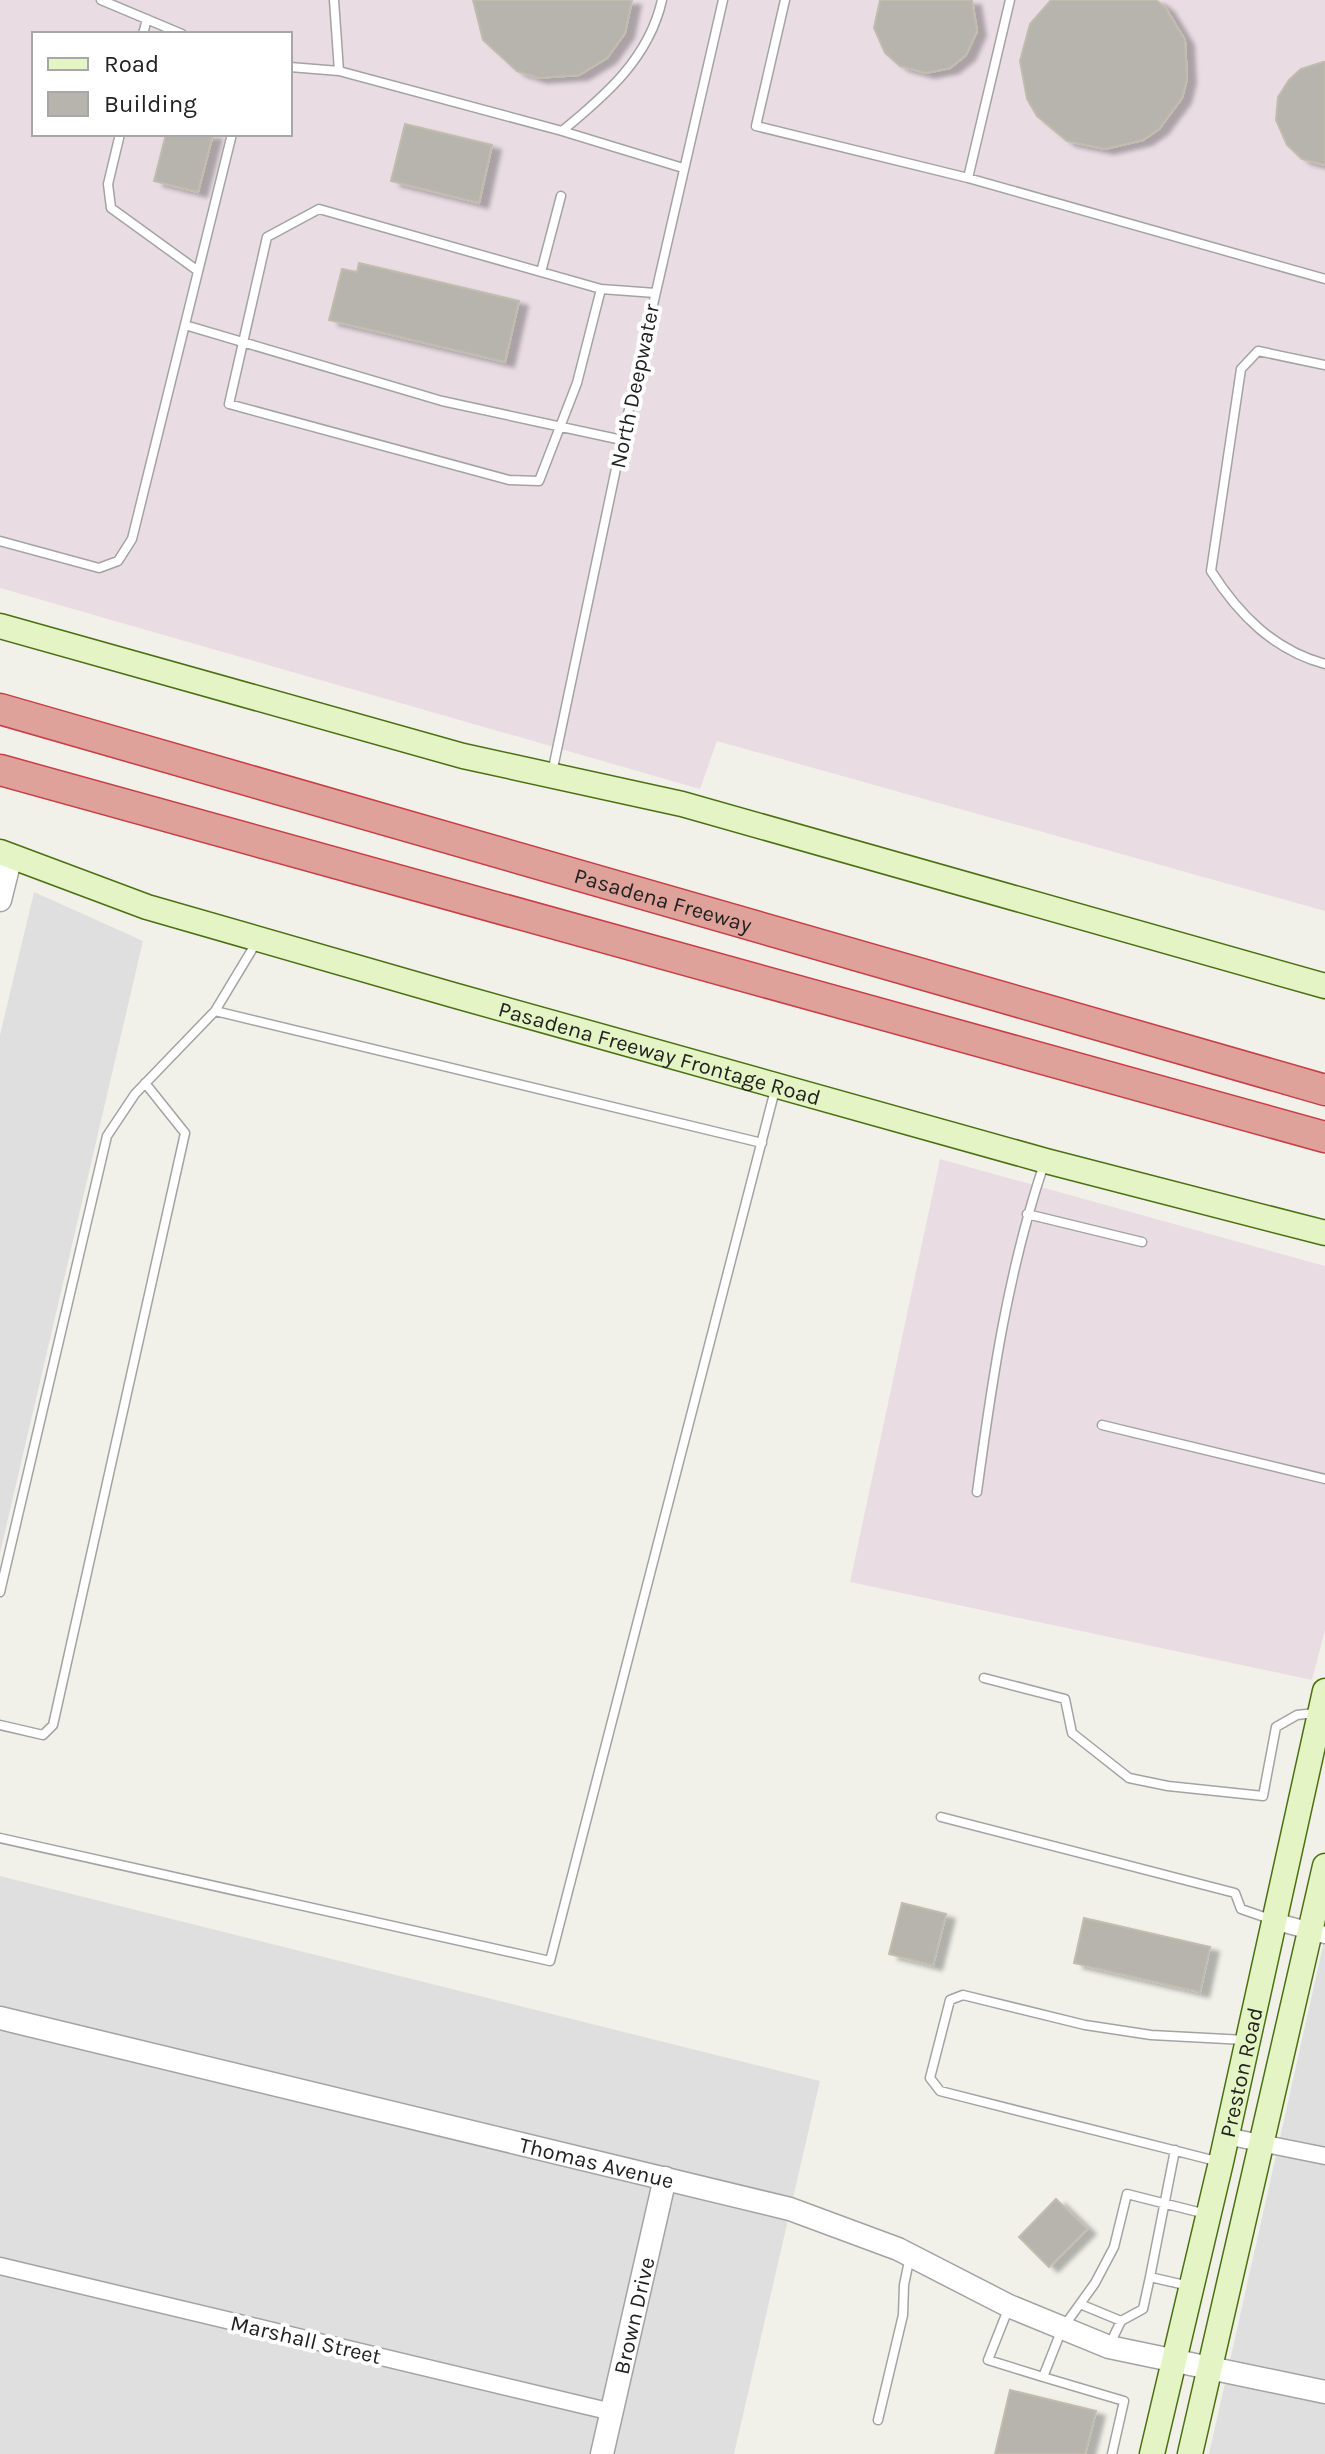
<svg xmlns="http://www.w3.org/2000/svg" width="1325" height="2454" viewBox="0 0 1325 2454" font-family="Karla,sans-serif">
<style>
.residential{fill:#e0dfdf}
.industrial{fill:#e9dde3;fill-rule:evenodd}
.building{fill:#b6b4ad;stroke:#c1bcae;stroke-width:2;filter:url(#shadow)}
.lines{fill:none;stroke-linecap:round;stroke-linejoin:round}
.service-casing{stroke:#a3a3a3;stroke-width:11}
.minor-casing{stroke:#a3a3a3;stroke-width:19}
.tertiary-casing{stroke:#a3a3a3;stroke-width:25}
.secondary-casing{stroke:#4b7012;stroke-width:27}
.motorway-casing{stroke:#c93d45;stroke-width:33}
.service{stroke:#fff;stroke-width:8}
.minor{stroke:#fff;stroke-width:16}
.tertiary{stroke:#fff;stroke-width:22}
.secondary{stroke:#e4f4c5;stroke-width:24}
.motorway{stroke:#dfa29b;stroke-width:30}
.labels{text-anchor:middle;stroke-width:8;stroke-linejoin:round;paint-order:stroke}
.street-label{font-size:22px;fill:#222;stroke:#fff}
</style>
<defs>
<filter id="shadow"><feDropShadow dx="9" dy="5" stdDeviation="2" flood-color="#0004"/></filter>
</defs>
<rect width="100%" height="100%" fill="#f1f1ea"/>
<path class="residential" d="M34 892 143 941 0 1553V1035Z
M0 1876 820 2081 734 2454H0Z
M1325 1937V2454H1209Z"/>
<path class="industrial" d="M0 0H1325V911L717 741 700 789 0 588ZM34 34H290V134H34Z
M940 1159 1325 1266V1630L1312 1680 850 1582Z"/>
<path class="building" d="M473 0H632L625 33 607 58 579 75 538 78 517 71 483 40Z
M880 0H972L977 31 966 55 950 68 926 73 900 66 885 53 874 28Z
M1051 0H1156L1165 7 1185 40 1187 79 1182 98 1159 129 1143 140 1105 149 1067 141 1037 116 1027 99 1020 61 1030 24Z
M1323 62H1325V165L1302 159 1287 145 1276 120 1278 97 1289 80 1301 69Z
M405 124 492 145 479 203 391 181Z
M166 134H213L198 192 154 181Z
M359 263 519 301 505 362 329 320 342 269 357 272Z
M902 1903 946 1914 933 1965 889 1954Z
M1084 1918 1210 1947 1200 1992 1074 1963Z
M1056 2199 1087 2229 1049 2267 1019 2237Z
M1010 2390 1096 2411 1085 2454H995Z"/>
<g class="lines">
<defs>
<path id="service" d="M101 0 182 34
M334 0 339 71
M785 0 756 126 968 178 1325 279
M143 34 147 19
M290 67 339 71 562 131C606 95 649 58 662 0
M562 131 683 168
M120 134 108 184 111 208 198 271
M968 178 1010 0
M541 272 561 196
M601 289 577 383 539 481 509 480 229 404 267 237 319 209 601 289 655 293
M185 325 442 401 622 440
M1325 365 1258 351 1241 369 1211 571C1239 615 1274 650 1325 664
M0 541 99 568 118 561 132 539 232 134
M552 773 622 440 723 0
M215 1011 762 1143
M1027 1214 1142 1242
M1102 1425 1325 1479
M977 1492C992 1380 1008 1271 1044 1164
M0 1592 107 1136 135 1094 215 1011 256 943
M984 1678 1065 1699 1072 1733 1129 1778 1168 1786 1263 1796 1276 1727 1297 1715 1315 1713
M0 1725 43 1735 53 1725 185 1133 145 1083
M941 1817 1235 1893 1241 1909 1270 1919
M0 1838 550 1961 776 1086
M1216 2161 940 2091 930 2078 950 2000 963 1995 1085 2025 1151 2035 1245 2040
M1150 2277 1175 2150
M1080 2304 1121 2321
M1009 2307 988 2360 1043 2377 1062 2329 1095 2283 1114 2247 1127 2194 1206 2214
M1109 2346 1121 2321 1143 2309 1150 2277 1189 2286
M1043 2377 1124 2401 1112 2454
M878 2420 903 2315 904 2285 910 2256"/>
<path id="minor" d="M1274 1921 1325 1935
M1226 2136 1325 2156
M0 2266 612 2412"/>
<g id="tertiary">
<path d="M0 900 11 856"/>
<path id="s1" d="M0 2018 790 2209 898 2249 1009 2306 1109 2347 1325 2392"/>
<path id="s2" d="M602 2454 665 2178"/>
</g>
<g id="secondary">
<path d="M0 626 463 756 682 804 1325 986"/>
<path id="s3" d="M0 852 147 907 453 995 1046 1161 1325 1233"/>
<path id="s4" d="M1152 2454 1221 2162 1325 1691"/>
<path d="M1190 2454 1325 1866"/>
</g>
<g id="motorway">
<path id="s5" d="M0 709 1325 1090"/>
<path d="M0 770 1325 1137"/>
</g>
</defs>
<use href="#service" class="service-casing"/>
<use href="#minor" class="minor-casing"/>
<use href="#tertiary" class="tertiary-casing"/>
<use href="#secondary" class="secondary-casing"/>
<use href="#motorway" class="motorway-casing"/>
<use href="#service" class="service"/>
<use href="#minor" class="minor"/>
<use href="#tertiary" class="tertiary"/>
<use href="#secondary" class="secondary"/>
<use href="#motorway" class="motorway"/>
</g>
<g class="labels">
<g class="street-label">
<text transform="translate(634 386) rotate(-78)" y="8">North Deepwater</text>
<text dy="8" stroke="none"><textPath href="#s5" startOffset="690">Pasadena Freeway</textPath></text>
<text dy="8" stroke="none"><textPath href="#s3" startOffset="690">Pasadena Freeway Frontage Road</textPath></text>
<text dy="8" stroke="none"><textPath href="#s4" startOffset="392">Preston Road</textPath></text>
<text dy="8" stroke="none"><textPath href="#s1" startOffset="614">Thomas Avenue</textPath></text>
<text dy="8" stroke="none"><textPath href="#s2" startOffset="142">Brown Drive</textPath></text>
<text transform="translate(306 2339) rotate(13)" y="8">Marshall Street</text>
</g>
</g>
<rect x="32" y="32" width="260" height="104" fill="#ffffff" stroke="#a7a7a7" stroke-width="2"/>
<rect x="48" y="58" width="40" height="12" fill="#e4f4c5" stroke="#a7a7a7" stroke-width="2"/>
<text x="104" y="72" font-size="24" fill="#222222">Road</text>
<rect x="48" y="92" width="40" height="24" fill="#b6b4ad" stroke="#a7a7a7" stroke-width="2"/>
<text x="104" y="112" font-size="24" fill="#222222">Building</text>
</svg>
